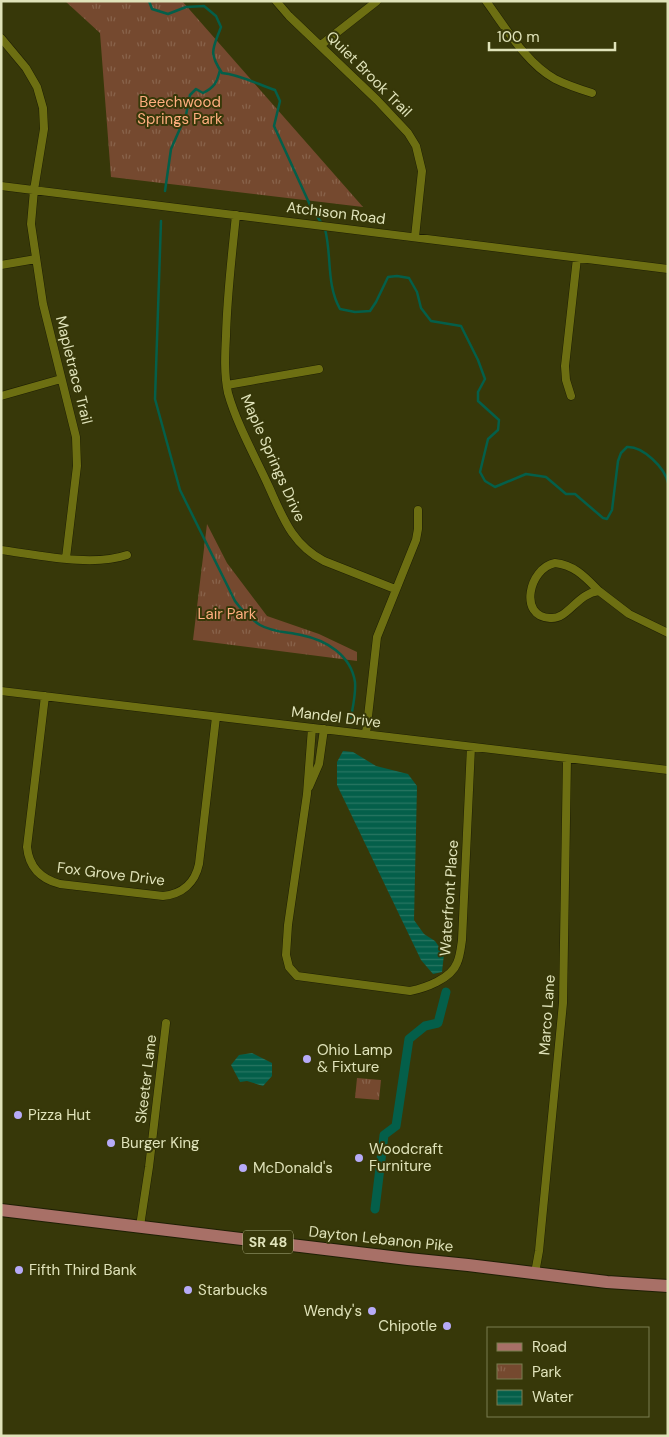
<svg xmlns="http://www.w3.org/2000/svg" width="669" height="1437" viewBox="0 0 669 1437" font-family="'DM Sans',sans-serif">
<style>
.park{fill:url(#park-tufts)}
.water{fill:url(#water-rules)}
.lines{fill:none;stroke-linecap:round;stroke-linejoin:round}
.stream{stroke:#045f4a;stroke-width:2.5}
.canal{stroke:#045f4a;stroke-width:9}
.minor-casing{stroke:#1e1f04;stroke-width:9}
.primary-casing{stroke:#1e1f04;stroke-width:14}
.minor{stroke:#6d6f12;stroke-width:8}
.primary{stroke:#a87067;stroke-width:12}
.poi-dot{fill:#b7abf8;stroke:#373809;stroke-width:2}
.labels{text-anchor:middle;stroke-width:4;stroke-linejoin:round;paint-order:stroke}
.shield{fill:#373809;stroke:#adb085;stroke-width:1}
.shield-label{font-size:14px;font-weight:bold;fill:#e0e3ba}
.street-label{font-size:15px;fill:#e0e3ba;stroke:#373809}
.park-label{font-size:15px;fill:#ffae7f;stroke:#373809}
.poi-label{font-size:15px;fill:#e0e3ba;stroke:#373809;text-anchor:start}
</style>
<defs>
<pattern id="park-tufts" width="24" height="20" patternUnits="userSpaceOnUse" patternTransform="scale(1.25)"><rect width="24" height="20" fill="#75492f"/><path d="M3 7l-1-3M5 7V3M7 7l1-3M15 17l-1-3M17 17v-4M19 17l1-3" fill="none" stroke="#88634b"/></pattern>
<pattern id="water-rules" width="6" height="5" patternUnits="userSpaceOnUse" patternTransform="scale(1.25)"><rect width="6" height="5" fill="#045f4a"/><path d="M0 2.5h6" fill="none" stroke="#287662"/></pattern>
</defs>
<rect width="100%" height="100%" fill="#373809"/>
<path class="park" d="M65 1H182L363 207 111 177 100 33Z
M207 524 227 563 267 616 319 634 357 652V661L193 640Z
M357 1078 381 1080 379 1100 355 1098Z"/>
<path class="water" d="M343 751 353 752 376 766 408 774 417 786 414 920 424 934 435 941 444 954 442 972 433 974 421 960 337 785V762Z
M252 1053 272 1063V1076L263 1086 247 1081 240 1082 231 1065 239 1055Z"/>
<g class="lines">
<path class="stream" d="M149 1 152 9 168 14 186 7 204 6 216 16 221 27C213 49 208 52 222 73 241 75 257 84 275 90L280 101 274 126 310 205 322 224
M165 191 171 149 186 115 190 95 196 89 203 93C215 87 217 82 220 70
M161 221 155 399 180 490 235 601C242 611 250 618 260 625 272 632 287 632 301 635 326 640 351 655 355 682 356 694 353 706 351 717
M325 229C332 256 326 284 340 309L355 312 370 311 376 302 388 277 397 276 409 278 417 292 421 308 431 321 461 326 478 360 485 379 478 392V401L499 420 498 430 488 439 480 472 485 481 495 487 526 474 546 477 566 494H575L603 518 607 519 612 510 618 461 621 453 627 447C643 446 665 468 668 483"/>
<path class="canal" d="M375 1209 384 1135 396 1126 409 1039 425 1026 438 1023 446 992"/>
<defs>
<path id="minor" d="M276 1 289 16 377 100 408 133 416 146 422 171 415 237
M486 1C505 27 527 64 555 79 567 85 579 89 592 93
M1 38 26 68 37 87 43 108 44 129 34 190 31 224 43 304 76 437 77 466 66 558
M321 45 377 1
M1 186 668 269
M236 215C232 255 227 295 226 336 225 355 224 374 228 393 237 425 255 456 269 487 283 518 292 544 324 561L395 589
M1 265 36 259
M227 385 319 369
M1 396 61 379
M571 396 566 380 565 366 577 258
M1 550C39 555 92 567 127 555
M555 563C575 565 586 578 599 591 577 593 568 620 550 618 518 617 529 568 555 563Z
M599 591 629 614 668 633
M1 691 668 770
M45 696 27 847C29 867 41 879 60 884L163 896C182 894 195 883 199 864L216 717
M312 728 307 794 288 925 286 955 289 967 297 976 410 991C425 988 451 979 457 963 460 957 461 947 462 940L471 747
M366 734 377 637 416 540 418 529V510
M309 787 319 764 324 729
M140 1226 149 1167 166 1023
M535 1273 539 1251 563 1003 567 758"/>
<path id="primary" d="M1 1210 408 1259 468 1265 607 1282 668 1286"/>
</defs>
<use href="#minor" class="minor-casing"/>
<use href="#primary" class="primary-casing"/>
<use href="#minor" class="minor"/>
<use href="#primary" class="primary"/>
</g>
<g class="poi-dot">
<circle cx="307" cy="1059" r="5"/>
<circle cx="18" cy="1115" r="5"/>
<circle cx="111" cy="1143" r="5"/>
<circle cx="359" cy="1158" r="5"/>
<circle cx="243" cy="1168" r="5"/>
<circle cx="19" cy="1270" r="5"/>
<circle cx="188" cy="1290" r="5"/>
<circle cx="372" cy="1311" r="5"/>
<circle cx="447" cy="1326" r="5"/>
</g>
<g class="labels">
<rect class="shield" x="243" y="1230.5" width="50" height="23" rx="4"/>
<g class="shield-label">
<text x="268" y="1247">SR 48</text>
</g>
<g class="street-label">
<text transform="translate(369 74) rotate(45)" y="5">Quiet Brook Trail</text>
<text transform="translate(336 213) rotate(7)" y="5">Atchison Road</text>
<text transform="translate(74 370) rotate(76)" y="5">Mapletrace Trail</text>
<text transform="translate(273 458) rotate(66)" y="5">Maple Springs Drive</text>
<text transform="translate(336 717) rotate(7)" y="5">Mandel Drive</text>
<text transform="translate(111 874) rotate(7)" y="5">Fox Grove Drive</text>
<text transform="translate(449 898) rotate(-86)" y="5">Waterfront Place</text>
<text transform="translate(547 1015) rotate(-86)" y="5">Marco Lane</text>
<text transform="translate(146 1079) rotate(-83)" y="5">Skeeter Lane</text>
<text transform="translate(381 1239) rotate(6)" y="5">Dayton Lebanon Pike</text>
</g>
<g class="park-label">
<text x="180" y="107">Beechwood<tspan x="180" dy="17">Springs Park</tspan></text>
<text x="227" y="619">Lair Park</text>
</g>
<g class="poi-label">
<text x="317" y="1055">Ohio Lamp<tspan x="317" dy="17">&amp; Fixture</tspan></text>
<text x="28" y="1120">Pizza Hut</text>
<text x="121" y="1148">Burger King</text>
<text x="369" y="1154">Woodcraft<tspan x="369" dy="17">Furniture</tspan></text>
<text x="253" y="1173">McDonald's</text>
<text x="29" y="1275">Fifth Third Bank</text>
<text x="198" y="1295">Starbucks</text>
<text x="362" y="1316" text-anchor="end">Wendy's</text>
<text x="437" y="1331" text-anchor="end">Chipotle</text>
</g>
</g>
<rect width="669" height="1437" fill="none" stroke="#e0e3ba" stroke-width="5"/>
<rect x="487" y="1327" width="162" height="90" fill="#373809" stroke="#7b7c50"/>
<rect x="497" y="1343" width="25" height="8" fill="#a87067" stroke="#7b7c50"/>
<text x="532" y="1352" font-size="15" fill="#e0e3ba">Road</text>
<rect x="497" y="1364" width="25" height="15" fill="url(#park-tufts)" stroke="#7b7c50"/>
<text x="532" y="1377" font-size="15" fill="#e0e3ba">Park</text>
<rect x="497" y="1390" width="25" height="15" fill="url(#water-rules)" stroke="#7b7c50"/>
<text x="532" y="1402" font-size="15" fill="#e0e3ba">Water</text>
<path d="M489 42v8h126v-8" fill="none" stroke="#e0e3ba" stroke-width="2.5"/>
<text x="497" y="42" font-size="15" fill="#e0e3ba" stroke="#373809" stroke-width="4" paint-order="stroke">100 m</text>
</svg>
